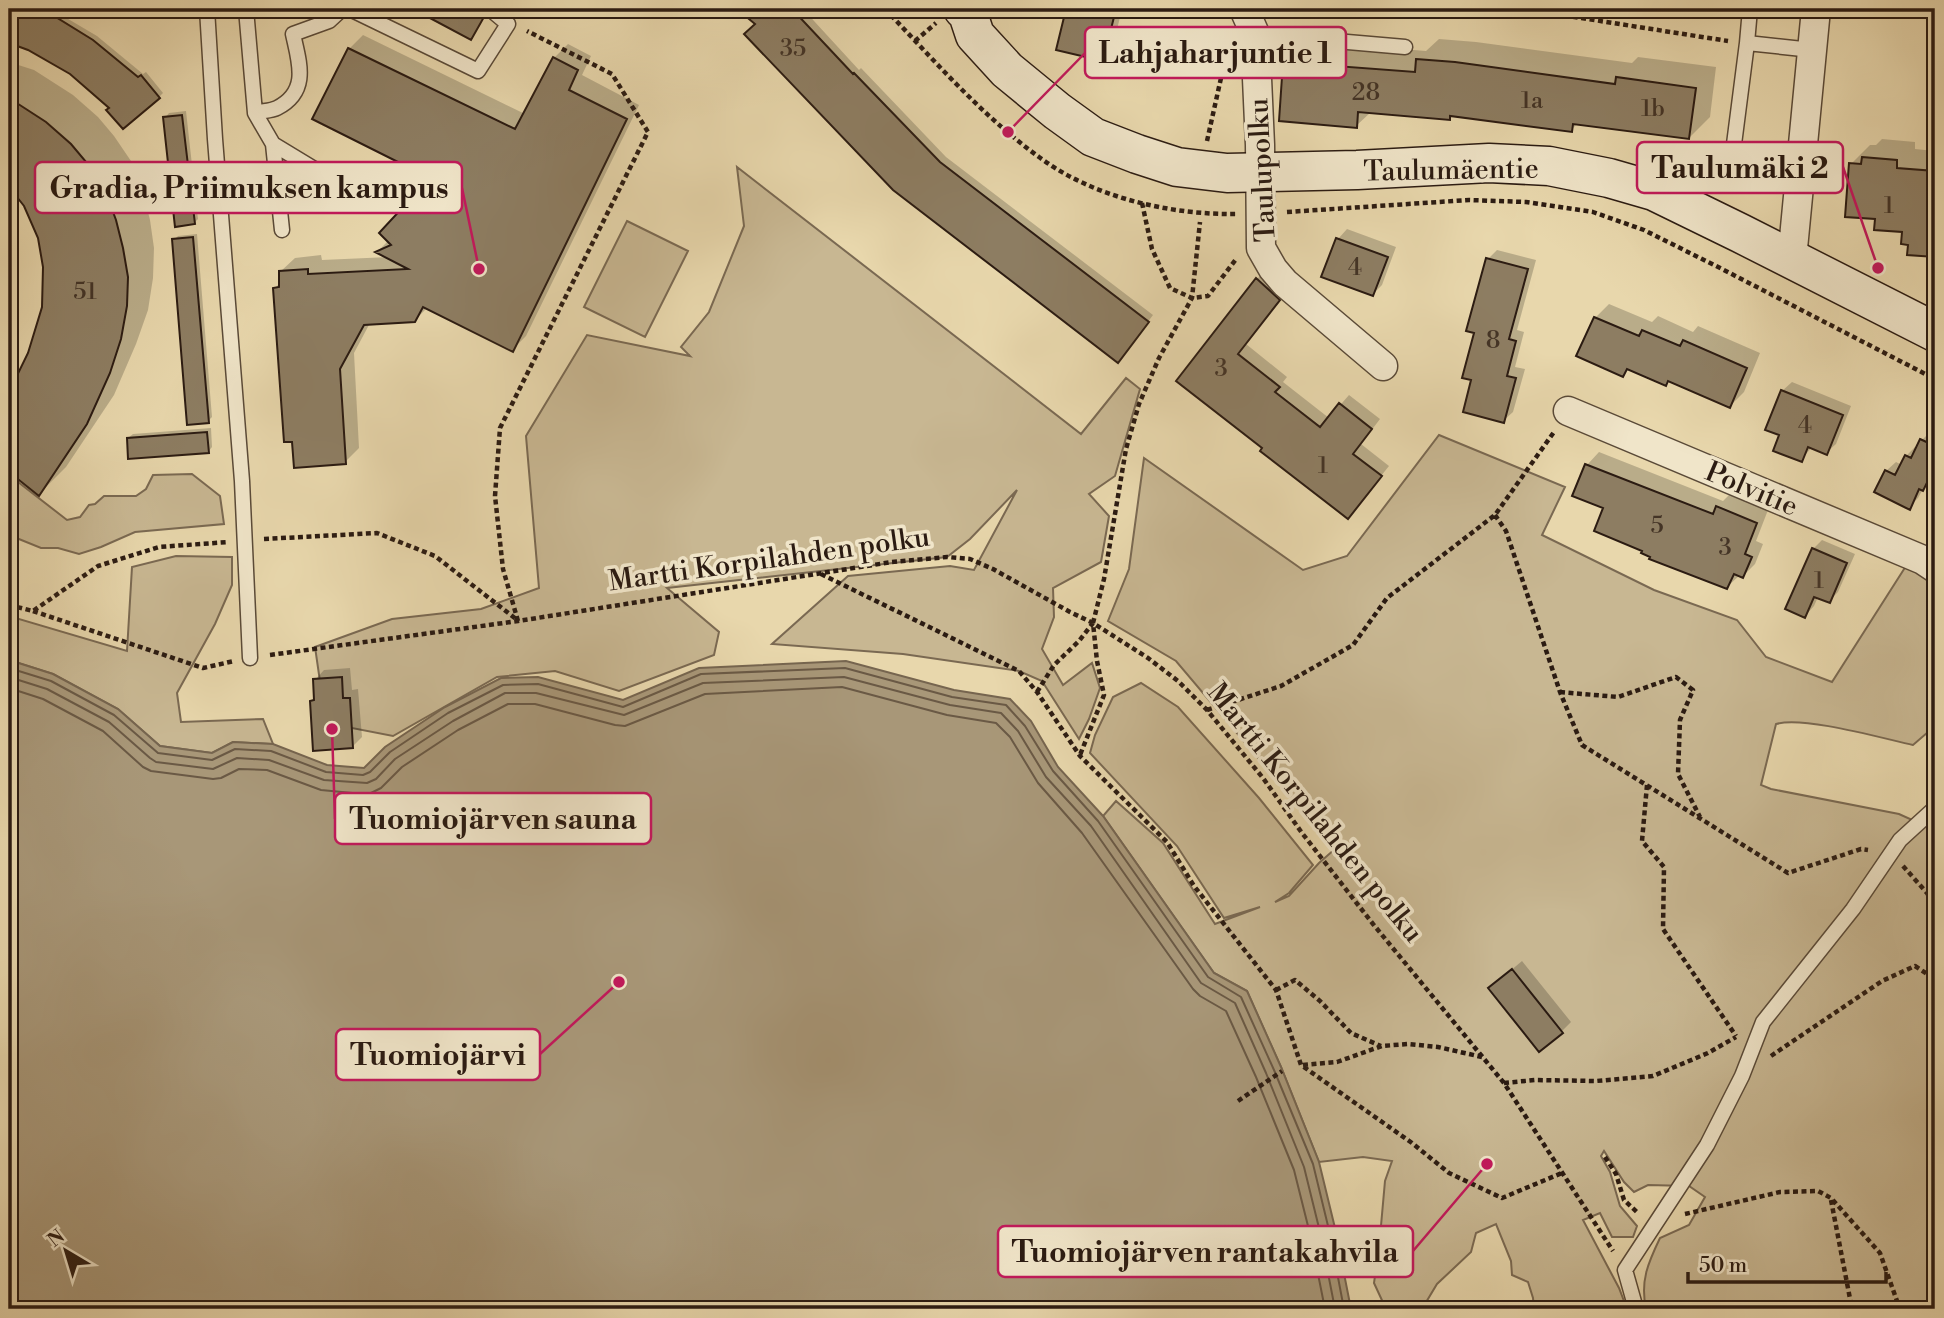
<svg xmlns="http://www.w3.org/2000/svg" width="1944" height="1318" viewBox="0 0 1944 1318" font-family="'Libre Bodoni',serif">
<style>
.green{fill:#c8b792;stroke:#7a6952;stroke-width:2}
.water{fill:#a89778;stroke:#76654f;stroke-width:2}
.shadow{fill:#0003}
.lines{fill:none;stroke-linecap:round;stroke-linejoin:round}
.shore{stroke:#6a5945;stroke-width:2}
.building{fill:#8d7d62;stroke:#2b1b12;stroke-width:2}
.service-casing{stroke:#5a4a38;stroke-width:17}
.minor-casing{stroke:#5a4a38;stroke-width:31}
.secondary-casing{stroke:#2b1b12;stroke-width:41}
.path{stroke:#2b1b12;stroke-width:4.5;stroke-dasharray:5 3.5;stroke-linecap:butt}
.service{stroke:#f0e5c9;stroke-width:14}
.minor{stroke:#f0e5c9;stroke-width:28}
.secondary{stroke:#f0e5c9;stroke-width:38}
.labels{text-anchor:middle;stroke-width:7;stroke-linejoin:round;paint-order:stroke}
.number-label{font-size:24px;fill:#443426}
.street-label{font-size:28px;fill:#2b1b12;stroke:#f0e5c9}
.leader{fill:none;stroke:#c2185b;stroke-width:2.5}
.callout-dot{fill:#c2185b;stroke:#f0e5c9;stroke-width:2.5}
.callout{fill:#f0e5c9;stroke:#c2185b;stroke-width:2.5}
.callout-label{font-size:30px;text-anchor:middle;font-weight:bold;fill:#2b1b12}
</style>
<rect width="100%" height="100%" fill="#e8d7ac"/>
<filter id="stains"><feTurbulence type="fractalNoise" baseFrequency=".00286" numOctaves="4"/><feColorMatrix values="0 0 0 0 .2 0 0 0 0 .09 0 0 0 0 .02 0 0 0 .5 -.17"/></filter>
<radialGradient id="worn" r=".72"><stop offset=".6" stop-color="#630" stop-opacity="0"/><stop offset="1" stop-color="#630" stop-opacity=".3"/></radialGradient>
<path class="green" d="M737 167 1081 434 1126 378 1140 389 1115 476 1089 494 1109 516 1101 562 1053 588 1054 617 1042 649 1063 685 1092 663 1100 688 1089 719 1079 739 1042 681 1019 671 903 654 772 644 848 576 950 566 974 570 1017 490 970 539 947 557 667 588 719 632 714 655 619 691 555 671 497 677 393 736 326 723 315 647 392 619 481 609 539 588 526 436 587 335 690 356 681 347 709 312 744 226Z
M627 221 688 251 645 337 584 307Z
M1439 435 1565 487 1542 535 1654 590 1737 620 1766 657 1832 682 1906 566 1935 581V726L1913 745C1881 738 1804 716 1776 724L1761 785 1771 789 1899 814 1932 829 1935 828V1309H1646C1640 1281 1648 1263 1660 1238L1689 1225 1705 1197 1689 1186 1648 1185 1634 1192 1624 1182 1604 1151 1601 1156 1610 1172 1620 1206 1637 1226 1633 1237H1612L1600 1213 1583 1220 1619 1288 1627 1309H1534L1533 1298 1528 1282 1512 1275 1511 1261 1496 1224 1476 1233 1471 1252 1437 1284 1422 1309H1386L1374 1283 1379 1248 1385 1181 1392 1161 1363 1157 1319 1162 1281 1067 1247 991 1214 973 1103 816 1116 801 1163 843 1215 924 1260 907 1224 918 1177 846 1090 753 1095 735 1113 697 1141 683 1178 707 1259 798 1313 865 1289 893 1275 902 1289 896 1319 863 1335 849 1176 661 1108 621 1129 569 1144 458 1303 570 1347 556Z
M192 474 220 496 224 524 135 532 101 547 79 554 58 548H41L9 535V475L67 520 80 517 89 505 95 504 104 496H136L146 489 153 475Z
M176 556 232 557V585L215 624 177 693 181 722 263 719 273 744 233 742 212 753 160 746 118 709 53 674 9 660V616L127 651 132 567Z"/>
<path class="water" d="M9 660 53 674 118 709 160 746 212 753 233 742 273 744 327 765 364 768 385 747 445 707 501 678 538 677 623 700 699 668 846 661 954 690 1010 699 1031 721 1058 767 1103 816 1214 973 1247 991 1281 1067 1319 1162 1335 1228 1351 1309H9Z"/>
<path class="shadow" d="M9 9H48L58 13 97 36 143 74 146 72 163 93 159 97 111 107 71 73 28 49 9 41Z
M416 9H480L487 13 471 38Z
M740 9H803L859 70 861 68 946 157 1153 315 1123 355Z
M1068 9H1122L1112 50 1103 60 1058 49Z
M363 35 525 114 554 58 568 44 591 56 582 75 639 105 526 336 512 350 427 308 415 320 370 323 354 353 359 448 345 462 275 288 281 282 280 272 295 258 321 255 322 260 389 257 378 251 389 240 408 204 400 161 349 49Z
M1439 39 1476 42 1632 63 1638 57 1716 67 1710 117 1689 138 1578 123 1571 130 1453 114 1449 118 1371 112 1356 126 1285 62 1306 41 1426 51Z
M9 62 34 70 73 95 98 117 114 136 131 161 143 192 150 220 154 248 153 278 148 310 136 344 114 395 66 467 39 494 9 470V395L30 354 44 307 45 267 40 237 25 206 9 184V176L13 169 9 166Z
M186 111 198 219 194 223 165 118 169 113Z
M1882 139 1915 142V149L1935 151V256L1909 254 1910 244 1904 231 1877 218 1851 164 1870 145H1876Z
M1347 229 1396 247 1382 285 1373 294 1324 276 1338 239Z
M197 234 212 417 208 421 174 240 178 236Z
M1497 250 1536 260 1517 330 1524 332 1515 367 1525 369 1513 412 1503 421 1473 379 1476 332 1488 259Z
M1266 270 1288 290 1246 344 1287 377 1283 382 1329 418 1349 395 1380 419 1361 444 1389 466 1348 517 1264 447 1178 381 1257 279Z
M1609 304 1652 322 1658 316 1693 332 1698 326 1760 353 1744 392 1730 406 1669 380 1666 384 1630 368 1623 374 1595 318Z
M1792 382 1851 406 1836 444 1826 453 1812 447 1801 460 1781 434 1782 391Z
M211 428 212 447 208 452 128 438 133 434Z
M1931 431 1935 432V473L1932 480 1923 489 1918 498 1909 507 1886 471 1896 462 1902 465 1906 456 1915 447 1918 448 1922 440Z
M1599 452 1723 501 1729 495 1768 510 1756 541 1763 544 1755 564 1743 576 1740 575 1727 587 1605 507 1574 495 1587 465Z
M1822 540 1855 554 1838 592 1829 601 1818 597 1814 606 1805 616 1813 549Z
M350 668 352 690 358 689 362 737 352 747 311 701 316 697 315 680 324 670Z
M1522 961 1571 1022 1561 1032 1490 988Z"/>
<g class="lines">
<path class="shore" d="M9 668 51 681 114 715 158 753 212 760 235 749 271 751 326 772 363 775 370 772 390 752 448 713 503 685 538 684 623 707 701 674 845 668 952 697 1006 705 1025 726 1053 771 1098 821 1208 977 1241 997 1274 1070 1313 1164 1329 1230 1344 1309
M9 677 47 689 109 722 150 758 156 762 213 769 237 758 269 760 324 780 367 783 376 779 395 759 453 721 505 693H536L624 715 703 683 844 677 950 705 1001 713 1018 731 1046 777 1091 826 1201 983 1235 1003 1266 1073 1304 1167 1320 1232 1335 1309
M9 688 43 699 103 731 143 767 151 771 213 779 221 778 239 769 267 770 321 790 363 794 371 793 381 788 402 767 458 730 508 704H535L615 725 625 726 705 694 842 687 947 715 996 723 1010 737 1038 783 1082 833 1193 989 1200 996 1226 1011 1256 1077 1294 1170 1310 1234 1325 1309"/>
</g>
<path class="building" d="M9 9H35L54 16 93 40 138 77 141 75 160 98 123 129 106 110 109 108 70 74 28 50 9 43Z
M413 9H469L484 17 471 40Z
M737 9H792L853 74 854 73 940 162 1149 322 1118 363 893 190 744 34 755 24Z
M1066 9H1116L1103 61 1056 50Z
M348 48 515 129 553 57 578 70 569 90 627 119 513 352 423 307 415 322 364 325 340 369 346 464 294 468 292 442H284L273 288 279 287V271L308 269V274L408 269 375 252 391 245 379 233 406 204 398 162 312 119Z
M1416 59 1455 62 1615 84 1616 77 1696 88 1689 139 1573 124 1572 132 1450 116V120L1358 112 1357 128 1279 121 1283 62 1415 72Z
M9 98 46 122 71 144 87 163 104 188 116 220 123 248 128 277 127 306 121 339 110 373 87 424 39 496 9 472V392L28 353 42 307 43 267 38 238 24 206 9 187Z
M182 115 195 224 175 227 163 117Z
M1862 157 1897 160V168L1935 171V257L1907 255 1908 245 1901 244 1902 232 1874 230 1875 219 1845 217 1849 163 1861 164Z
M193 237 209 423 187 425 172 239Z
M1336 238 1388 257 1373 296 1321 277Z
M1486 258 1528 269 1509 339 1516 341 1507 376 1516 378 1504 423 1463 412 1471 380 1462 378 1474 333 1466 331Z
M1256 278 1280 300 1238 354 1280 387 1275 392 1320 427 1339 403 1372 429 1353 454 1382 476 1348 519 1260 451 1262 448 1176 381Z
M1594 317 1639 336 1642 330 1680 346 1683 340 1747 368 1730 408 1668 381 1666 386 1627 369 1623 377 1576 356Z
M1781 390 1843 415 1827 455 1808 447 1802 462 1773 451 1779 435 1765 430Z
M207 432 209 453 128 459 127 438Z
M1920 439 1935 446V466L1923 491 1919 489 1910 510 1874 492 1885 470 1895 475 1905 455 1911 458Z
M1585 464 1713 514 1716 506 1757 523 1745 554 1752 557 1743 578 1734 574 1727 589 1649 559 1650 557 1641 553 1642 551 1594 531 1603 508 1572 496Z
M1812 548 1847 563 1830 603 1814 597 1805 618 1785 609Z
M342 677 343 698H350L353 748 313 751 310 701 314 700 313 679Z
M1512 969 1563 1033 1539 1052 1488 988Z"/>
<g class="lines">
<defs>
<path id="service" d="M207 9 215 139 242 481 250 658
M246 9 255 113 273 144 282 230
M350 9 478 71 508 24 490 9
M1255 34 1405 47
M1747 43 1750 9
M255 113C261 111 271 111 277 108 310 91 299 62 293 34L329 21 342 9
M273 144 339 184
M1733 152 1747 43 1812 50
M1636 1309 1625 1270 1707 1145 1742 1076 1763 1022 1853 909 1900 840 1935 808"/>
<path id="minor" d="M1244 9 1255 34 1260 145 1261 248 1273 269 1285 283 1383 366
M1792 259 1816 9
M1568 411 1923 560 1935 568"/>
<path id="secondary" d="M963 9 968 14 975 35 1007 70 1057 111 1093 137 1137 154 1177 167 1227 173 1357 170 1489 163 1549 166 1609 178 1654 191 1740 233 1935 332"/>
</defs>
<use href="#service" class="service-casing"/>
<use href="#minor" class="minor-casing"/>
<use href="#secondary" class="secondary-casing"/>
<path class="path" d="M885 9C934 60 981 115 1039 157 1092 197 1170 215 1236 214
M1507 9 1562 15
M1563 9 1562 15 1728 41
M915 41 936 23
M1207 141 1227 51
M1142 203 1152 249 1170 288 1192 298 1208 296 1237 258
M1287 212 1469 200 1526 202 1593 212 1644 230 1722 269 1935 379
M1495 515 1506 531 1560 692 1582 745 1788 873 1861 849 1868 850
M264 539 377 533 435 556 516 619
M821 574 1019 671 1037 692 1080 756 1167 842 1194 886 1276 990 1301 1065 1412 1143 1449 1173 1502 1198 1562 1173
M9 605 33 611 98 566 159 547 228 542
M33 611 203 668 234 661
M518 621 503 569 495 496 500 428 648 132 612 74 527 31
M1093 623 1104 579 1126 449 1139 404 1159 358 1192 298 1200 222
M270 655 518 621 892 562 947 557 970 559 993 569 1070 612 1093 623 1148 658 1178 681 1207 710 1263 778 1302 833 1373 924 1504 1083 1613 1251
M1037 692 1054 665 1079 641 1093 623 1097 661 1104 695 1080 755
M1560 692 1618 697 1676 677 1693 690 1680 720 1678 774 1700 817
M1207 710 1281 686 1353 645 1387 598 1495 515 1554 432
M1647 785 1642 841 1664 867 1663 929 1736 1036
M1903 866 1927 893 1935 908
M1276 990 1295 980 1320 1001 1351 1033 1381 1046
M1771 1056 1882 981 1915 966 1935 979
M1303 1065 1337 1062 1382 1046 1408 1044 1438 1047 1482 1057
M1504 1083 1535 1080 1596 1081 1653 1076 1708 1053 1736 1037
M1238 1101 1282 1071
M1605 1157 1616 1174 1624 1200 1639 1214
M1831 1200 1852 1309
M1685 1214 1780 1192 1818 1191 1831 1198 1880 1253 1897 1301V1309"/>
<use href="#service" class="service"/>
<use href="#minor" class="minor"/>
<use href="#secondary" class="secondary"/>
</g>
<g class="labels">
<g class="number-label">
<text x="793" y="56">35</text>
<text x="1366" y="100">28</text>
<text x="1532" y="108">1a</text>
<text x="1653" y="116">1b</text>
<text x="1889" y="213">1</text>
<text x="1355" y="275">4</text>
<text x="85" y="299">51</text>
<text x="1493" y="348">8</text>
<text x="1221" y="376">3</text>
<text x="1805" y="433">4</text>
<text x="1323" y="473">1</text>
<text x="1657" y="533">5</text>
<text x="1725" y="555">3</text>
<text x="1819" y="588">1</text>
</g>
<g class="street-label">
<text transform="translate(1451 169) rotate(-1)" y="10">Taulumäentie</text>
<text transform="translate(1261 170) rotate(-93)" y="10">Taulupolku</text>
<text transform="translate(1752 488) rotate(23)" y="10">Polvitie</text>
<text transform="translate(769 558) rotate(-8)" y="10">Martti Korpilahden polku</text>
<text transform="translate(1316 812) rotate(51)" y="10">Martti Korpilahden polku</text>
</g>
</g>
<path class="leader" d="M1008 132L1085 53M1878 268L1843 167M479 269L462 188M332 729L335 819M619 982L540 1054M1487 1164L1413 1251"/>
<g class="callout-dot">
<circle cx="1008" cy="132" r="7"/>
<circle cx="1878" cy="268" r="7"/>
<circle cx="479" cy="269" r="7"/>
<circle cx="332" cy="729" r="7"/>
<circle cx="619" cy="982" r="7"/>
<circle cx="1487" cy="1164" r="7"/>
</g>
<g class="callout">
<rect x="1085" y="27" width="261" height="51" rx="7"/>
<rect x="1637" y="142" width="206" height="51" rx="7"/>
<rect x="35" y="162" width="427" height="51" rx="7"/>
<rect x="335" y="793" width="316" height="51" rx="7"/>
<rect x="336" y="1029" width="204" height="51" rx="7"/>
<rect x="998" y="1226" width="415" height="51" rx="7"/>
</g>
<g class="callout-label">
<text x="1215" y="63">Lahjaharjuntie 1</text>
<text x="1740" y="178">Taulumäki 2</text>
<text x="249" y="198">Gradia, Priimuksen kampus</text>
<text x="493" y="829">Tuomiojärven sauna</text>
<text x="438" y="1065">Tuomiojärvi</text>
<text x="1205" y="1262">Tuomiojärven rantakahvila</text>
</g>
<rect width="1944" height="1318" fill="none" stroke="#e8d7ac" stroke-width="35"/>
<rect x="10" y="10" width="1923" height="1297" fill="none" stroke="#2b1b12" stroke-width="3.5"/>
<rect x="18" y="18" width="1909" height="1283" fill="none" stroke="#2b1b12" stroke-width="2"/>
<g transform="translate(66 1251) rotate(322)" stroke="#f0e5c9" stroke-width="5" paint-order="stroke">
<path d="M0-5L12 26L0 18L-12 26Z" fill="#2b1b12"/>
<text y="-10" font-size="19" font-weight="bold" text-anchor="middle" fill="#2b1b12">N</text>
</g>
<path d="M1688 1272v10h198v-10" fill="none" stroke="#2b1b12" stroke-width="3.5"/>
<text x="1699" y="1272" font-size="21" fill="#2b1b12" stroke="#f0e5c9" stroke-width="5" paint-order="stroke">50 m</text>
<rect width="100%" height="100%" filter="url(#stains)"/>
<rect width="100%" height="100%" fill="url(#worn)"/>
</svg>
